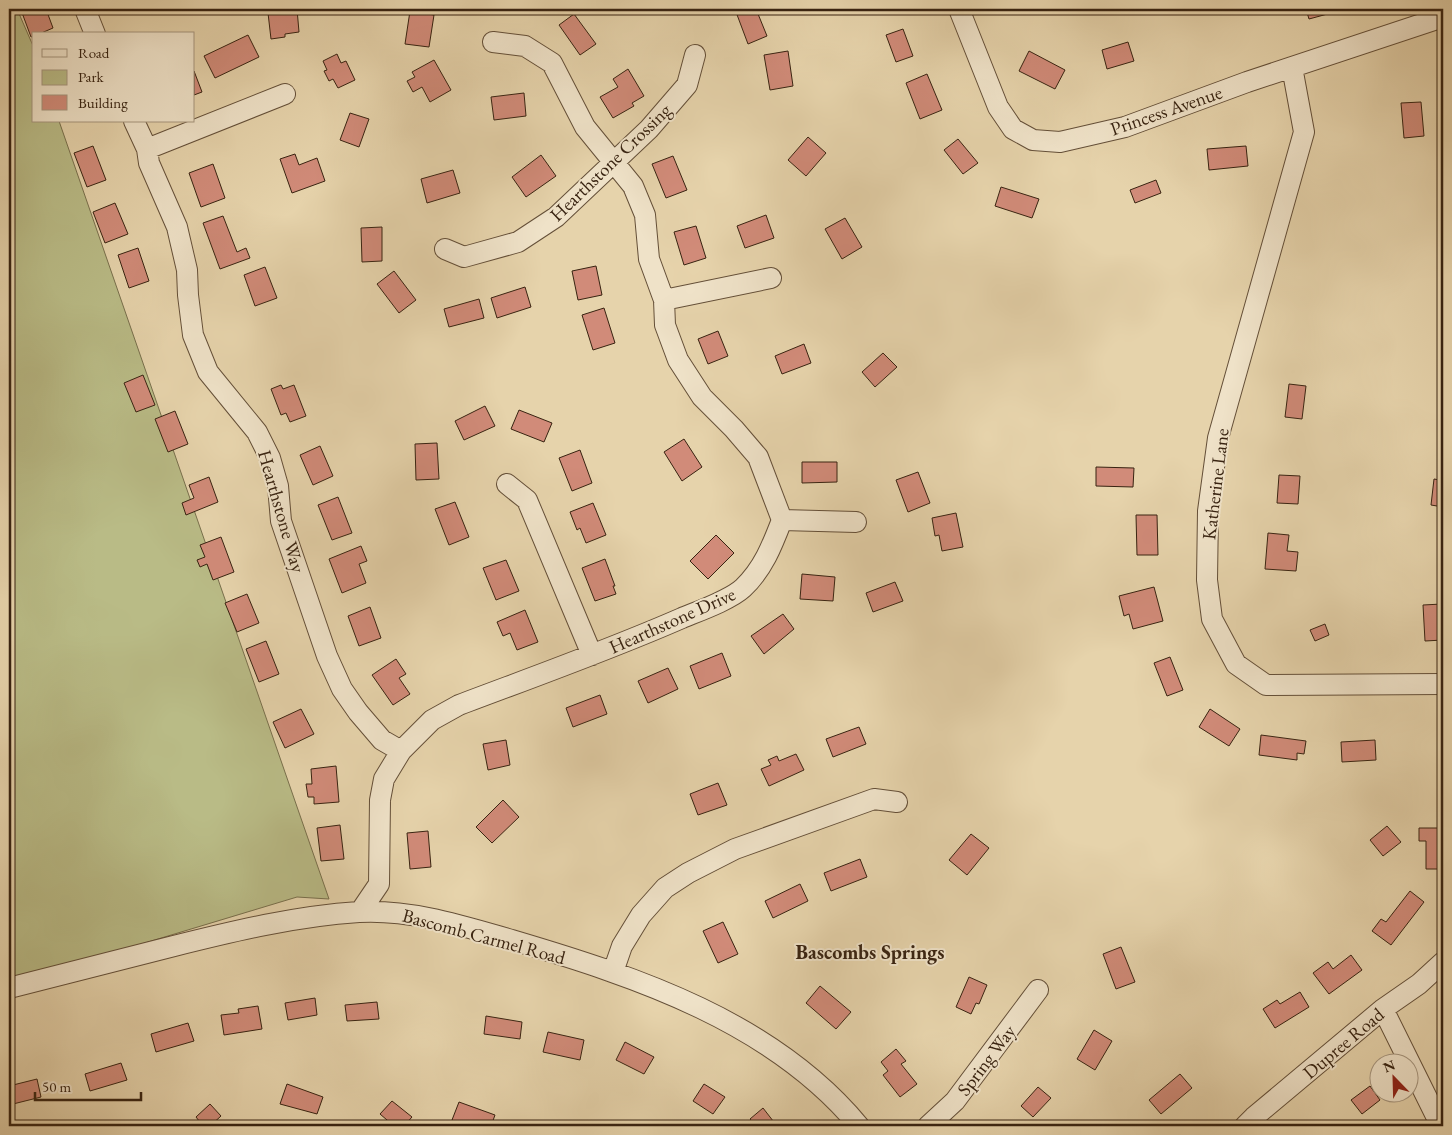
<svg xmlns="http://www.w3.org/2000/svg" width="1452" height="1135" viewBox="0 0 1452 1135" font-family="'EB Garamond',serif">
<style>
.green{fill:#b9bb86;stroke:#786f4c}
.building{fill:#d18b79;stroke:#382311}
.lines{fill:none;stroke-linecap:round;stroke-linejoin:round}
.minor-casing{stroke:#644f38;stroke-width:22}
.minor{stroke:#efe2c8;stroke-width:20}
.labels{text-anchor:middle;stroke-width:4;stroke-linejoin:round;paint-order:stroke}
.street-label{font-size:19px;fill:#382311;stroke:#efe2c8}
.neighbourhood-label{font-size:20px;font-weight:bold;fill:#382311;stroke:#efe2c8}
</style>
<rect width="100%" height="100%" fill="#e6d3ab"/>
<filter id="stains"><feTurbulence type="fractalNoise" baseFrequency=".004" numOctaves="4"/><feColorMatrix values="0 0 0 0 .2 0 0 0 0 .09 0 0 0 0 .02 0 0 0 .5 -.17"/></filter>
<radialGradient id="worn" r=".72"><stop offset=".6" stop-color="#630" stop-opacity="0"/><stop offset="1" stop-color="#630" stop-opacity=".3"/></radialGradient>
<path class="green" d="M9 9H17L34 48V121H59L329 899 297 897 9 984Z"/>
<path class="building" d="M24 9H46L53 28 39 34H34V36L31 37 21 10Z
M297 9 299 32 285 34V37L271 39 268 13Z
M745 9H756L767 36 748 44 736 12Z
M1306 9H1346L1309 19Z
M410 11 434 15 429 47 405 44Z
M574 14 596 44 580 55 559 25Z
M903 29 913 56 896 62 886 35Z
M248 35 259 57 215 78 204 56Z
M1128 42 1134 61 1107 69 1102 50Z
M788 51 793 86 770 90 764 55Z
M1029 51 1065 70 1055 89 1019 71Z
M337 54 341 63 346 61 355 80 338 88 333 79 329 81 324 71 327 70 323 61Z
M434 60 451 90 430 102 422 87 413 92 407 81 415 77 412 72Z
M628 69 644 96 632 103 634 106 613 118 600 97 618 87 613 79Z
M194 71 202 92 194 95Z
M927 74 942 110 920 119 906 83Z
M524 93 526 116 494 120 491 97Z
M1421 102 1424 136 1404 138 1401 103Z
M350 113 369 119 359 147 340 140Z
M808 137 826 153 806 176 788 160Z
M958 139 978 163 963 174 944 150Z
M93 146 106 180 87 187 74 153Z
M1246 146 1248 166 1209 170 1207 149Z
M295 154 299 165 317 158 325 181 292 193 280 159Z
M541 155 556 176 526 197 512 177Z
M673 156 687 190 666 198 652 164Z
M213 164 225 198 201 207 189 173Z
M453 170 460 193 427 203 421 179Z
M1156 180 1161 193 1135 203 1130 190Z
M1001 187 1039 199 1032 218 995 206Z
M115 203 128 234 105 243 93 212Z
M766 215 774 238 745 248 737 226Z
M223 216 237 252 246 248 250 258 220 269 203 223Z
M845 218 862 247 842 259 825 229Z
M696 226 706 258 684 265 674 232Z
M382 227V261L362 262 361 228Z
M138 248 149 281 129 288 118 255Z
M596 266 602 295 578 300 572 271Z
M265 267 277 298 255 306 244 275Z
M394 271 416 300 399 313 377 284Z
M525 287 531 307 497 318 491 298Z
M479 299 484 318 449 327 444 309Z
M604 308 615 343 593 350 582 315Z
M718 331 728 356 708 364 698 339Z
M804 344 811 363 782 374 775 356Z
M883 353 897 367 875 387 862 372Z
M143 375 155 405 136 412 124 383Z
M1289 384 1306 386 1302 419 1285 417Z
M281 385 283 389 294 385 306 416 290 422 286 413 281 415 271 389Z
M485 406 495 426 464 440 455 421Z
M519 410 552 423 544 442 511 429Z
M175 411 188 444 168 452 155 419Z
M684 439 702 467 682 481 664 452Z
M437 443 439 479 416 480 415 444Z
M320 446 333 476 313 485 300 455Z
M580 450 592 483 572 491 559 458Z
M802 462H837V482L802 483Z
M1442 465H1443V507L1431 505 1434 479 1440 480Z
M1096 467 1134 468 1133 487 1096 486Z
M918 472 930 503 908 512 896 480Z
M1279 475 1300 476 1298 504 1277 503Z
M209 477 218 502 186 515 182 503 194 498 189 485Z
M338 497 352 533 332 540 318 505Z
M455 502 469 537 449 545 435 509Z
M593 503 606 535 586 543 580 528 577 530 570 512Z
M956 513 963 547 942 551 939 535 935 536 932 518Z
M1136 515H1157L1158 555H1137Z
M1268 533 1289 535 1287 551 1298 552 1296 571 1265 569Z
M716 535 734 553 708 579 690 561Z
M221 537 234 572 213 580 207 564 200 567 197 560 205 557 200 545Z
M361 546 367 561 359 564 366 583 342 593 329 559Z
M605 559 615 586H613L616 594 595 601 582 568Z
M506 560 519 591 496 600 483 568Z
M802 574 835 577 833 601 800 599Z
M895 582 903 601 873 612 866 593Z
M1154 587 1163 621 1133 629 1129 614 1124 616 1119 596Z
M247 594 259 623 237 632 225 603Z
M1442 604 1443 640 1425 641 1423 605Z
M370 607 381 638 359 646 348 616Z
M525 610 538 642 517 650 510 633 503 636 497 622Z
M783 614 794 629 764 654 751 636Z
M1325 624 1329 635 1315 641 1310 630Z
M266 641 279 674 259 682 246 649Z
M722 653 731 676 699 689 690 666Z
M1170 657 1183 690 1167 696 1154 663Z
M396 659 406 674 399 678 410 694 393 705 372 675Z
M668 668 678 689 648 703 638 681Z
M600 695 607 714 573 727 566 708Z
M301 709 314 734 285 748 273 722Z
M1210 709 1240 729 1229 746 1199 727Z
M859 727 866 744 833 757 826 739Z
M1261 735 1306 741 1304 754 1297 753V760L1259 755Z
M506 740 510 765 488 770 483 744Z
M1375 740 1376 760 1342 762 1341 742Z
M796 754 804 770 769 786 761 769 771 765 768 760 777 756 779 761Z
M336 766 339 802 314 804V797H308L306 784H312L311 769Z
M718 783 727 805 698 815 690 794Z
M503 800 519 817 492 843 476 827Z
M340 825 344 859 321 861 317 828Z
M1387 826 1401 842 1383 856 1370 840Z
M1419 828H1443V869H1426V841H1419Z
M428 831 431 867 410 869 407 833Z
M971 834 989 848 967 875 949 860Z
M860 859 867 877 831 891 824 873Z
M800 884 808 901 773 918 765 901Z
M1410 891 1424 902 1391 945 1372 931 1381 919 1386 922Z
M723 922 738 954 718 963 703 931Z
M1121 947 1135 982 1116 989 1103 954Z
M1351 955 1362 970 1329 994 1313 973 1328 962 1333 969Z
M969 977 987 985 979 1004 976 1003 971 1014 956 1007Z
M820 986 851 1012 836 1029 806 1003Z
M1300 992 1309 1007 1275 1028 1263 1009 1277 1000 1280 1004Z
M315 998 317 1015 288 1020 285 1003Z
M377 1002 379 1019 347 1021 345 1005Z
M258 1006 262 1029 224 1035 221 1015 239 1013 238 1009Z
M486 1016 522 1022 520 1039 484 1034Z
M188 1023 194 1041 156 1052 151 1034Z
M1094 1030 1112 1041 1095 1070 1077 1059Z
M548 1032 584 1040 580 1060 543 1052Z
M625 1042 654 1057 644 1074 616 1060Z
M896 1049 906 1061 901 1064 917 1084 900 1097 883 1075 888 1071 881 1062Z
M121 1063 127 1080 90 1091 85 1074Z
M1180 1074 1192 1088 1161 1114 1149 1100Z
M37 1079 41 1097 9 1105V1086Z
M287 1084 323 1097 317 1114 280 1104Z
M704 1084 725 1097 713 1114 693 1101Z
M1370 1086 1380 1100 1362 1114 1351 1100Z
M1038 1087 1051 1098 1033 1117 1021 1106Z
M392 1101 412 1117 404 1126H394L380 1114Z
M459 1102 495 1115 491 1126H470L452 1120Z
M210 1104 221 1116 210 1126H203L196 1117Z
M763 1108 777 1126H756L750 1119Z"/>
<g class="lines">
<defs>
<path id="minor" d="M85 9 95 34
M959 9 998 107 1013 129 1033 140 1060 142 1125 127 1247 82 1443 17
M1292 67 1304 132 1218 438 1208 511 1207 580 1212 619 1236 664 1266 685 1443 684
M134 121 147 149 149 163 177 227 187 270 188 295 193 335 208 372 257 432 270 458 278 486 281 521 327 656 342 689 358 712 382 740 401 751
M147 149 285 94
M445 249 464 257 518 242 556 217 649 129 687 85 695 55
M664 300 771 278
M507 484 527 500 592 655
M782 520 856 522
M360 912 379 884 380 800 384 779 401 751 432 720 459 705C533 677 609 650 682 618 699 611 730 600 743 588 763 569 772 546 782 520L758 457 734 429 702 397 678 360 665 325 664 300 649 259 645 215 633 186 585 127 552 63 525 46 493 42
M613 972 622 946 641 915 665 888 688 873 735 849 874 799 897 802
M9 988C64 974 119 960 174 946 234 931 296 916 359 912 410 909 463 926 512 940 637 977 773 1022 859 1126
M1383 1009 1441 1126
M928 1126 955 1101 1038 990
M1245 1126 1254 1117 1383 1009 1419 984 1443 962"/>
</defs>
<use href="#minor" class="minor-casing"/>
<use href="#minor" class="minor"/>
</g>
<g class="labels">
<g class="street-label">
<text transform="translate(1166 110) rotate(-19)" y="7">Princess Avenue</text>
<text transform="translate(610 162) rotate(-44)" y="7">Hearthstone Crossing</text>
<text transform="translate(1215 484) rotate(-83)" y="7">Katherine Lane</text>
<text transform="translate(282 511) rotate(74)" y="7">Hearthstone Way</text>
<text transform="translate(672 620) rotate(-24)" y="7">Hearthstone Drive</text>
<text transform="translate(484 936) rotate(15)" y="7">Bascomb Carmel Road</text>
<text transform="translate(1343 1043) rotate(-40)" y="7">Dupree Road</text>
<text transform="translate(986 1060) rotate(-53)" y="7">Spring Way</text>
</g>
<g class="neighbourhood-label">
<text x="870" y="959">Bascombs Springs</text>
</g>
</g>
<rect width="1452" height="1135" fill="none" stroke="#e6d3ab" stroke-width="30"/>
<rect x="10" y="10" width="1432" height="1115" fill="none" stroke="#382311" stroke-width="2.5"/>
<rect x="15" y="15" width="1422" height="1105" fill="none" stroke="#382311"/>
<rect x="32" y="32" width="162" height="90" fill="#efe2c8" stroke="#a6967f"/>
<rect x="42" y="49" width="25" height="8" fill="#efe2c8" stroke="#a6967f"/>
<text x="78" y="58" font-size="15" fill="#382311">Road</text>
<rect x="42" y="70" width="25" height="15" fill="#b9bb86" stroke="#a6967f"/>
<text x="78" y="82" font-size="15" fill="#382311">Park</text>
<rect x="42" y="95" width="25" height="15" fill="#d18b79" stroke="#a6967f"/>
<text x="78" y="108" font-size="15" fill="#382311">Building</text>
<g transform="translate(1394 1078) rotate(337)"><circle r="24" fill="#efe2c8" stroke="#a6967f"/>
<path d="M0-4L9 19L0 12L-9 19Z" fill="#8f2418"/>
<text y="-8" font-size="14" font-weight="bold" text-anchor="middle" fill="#382311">N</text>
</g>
<path d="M35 1092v8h106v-8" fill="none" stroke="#382311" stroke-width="2.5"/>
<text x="42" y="1092" font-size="15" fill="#382311" stroke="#efe2c8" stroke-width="4" paint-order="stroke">50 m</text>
<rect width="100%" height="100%" filter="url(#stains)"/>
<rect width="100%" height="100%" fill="url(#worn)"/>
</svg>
